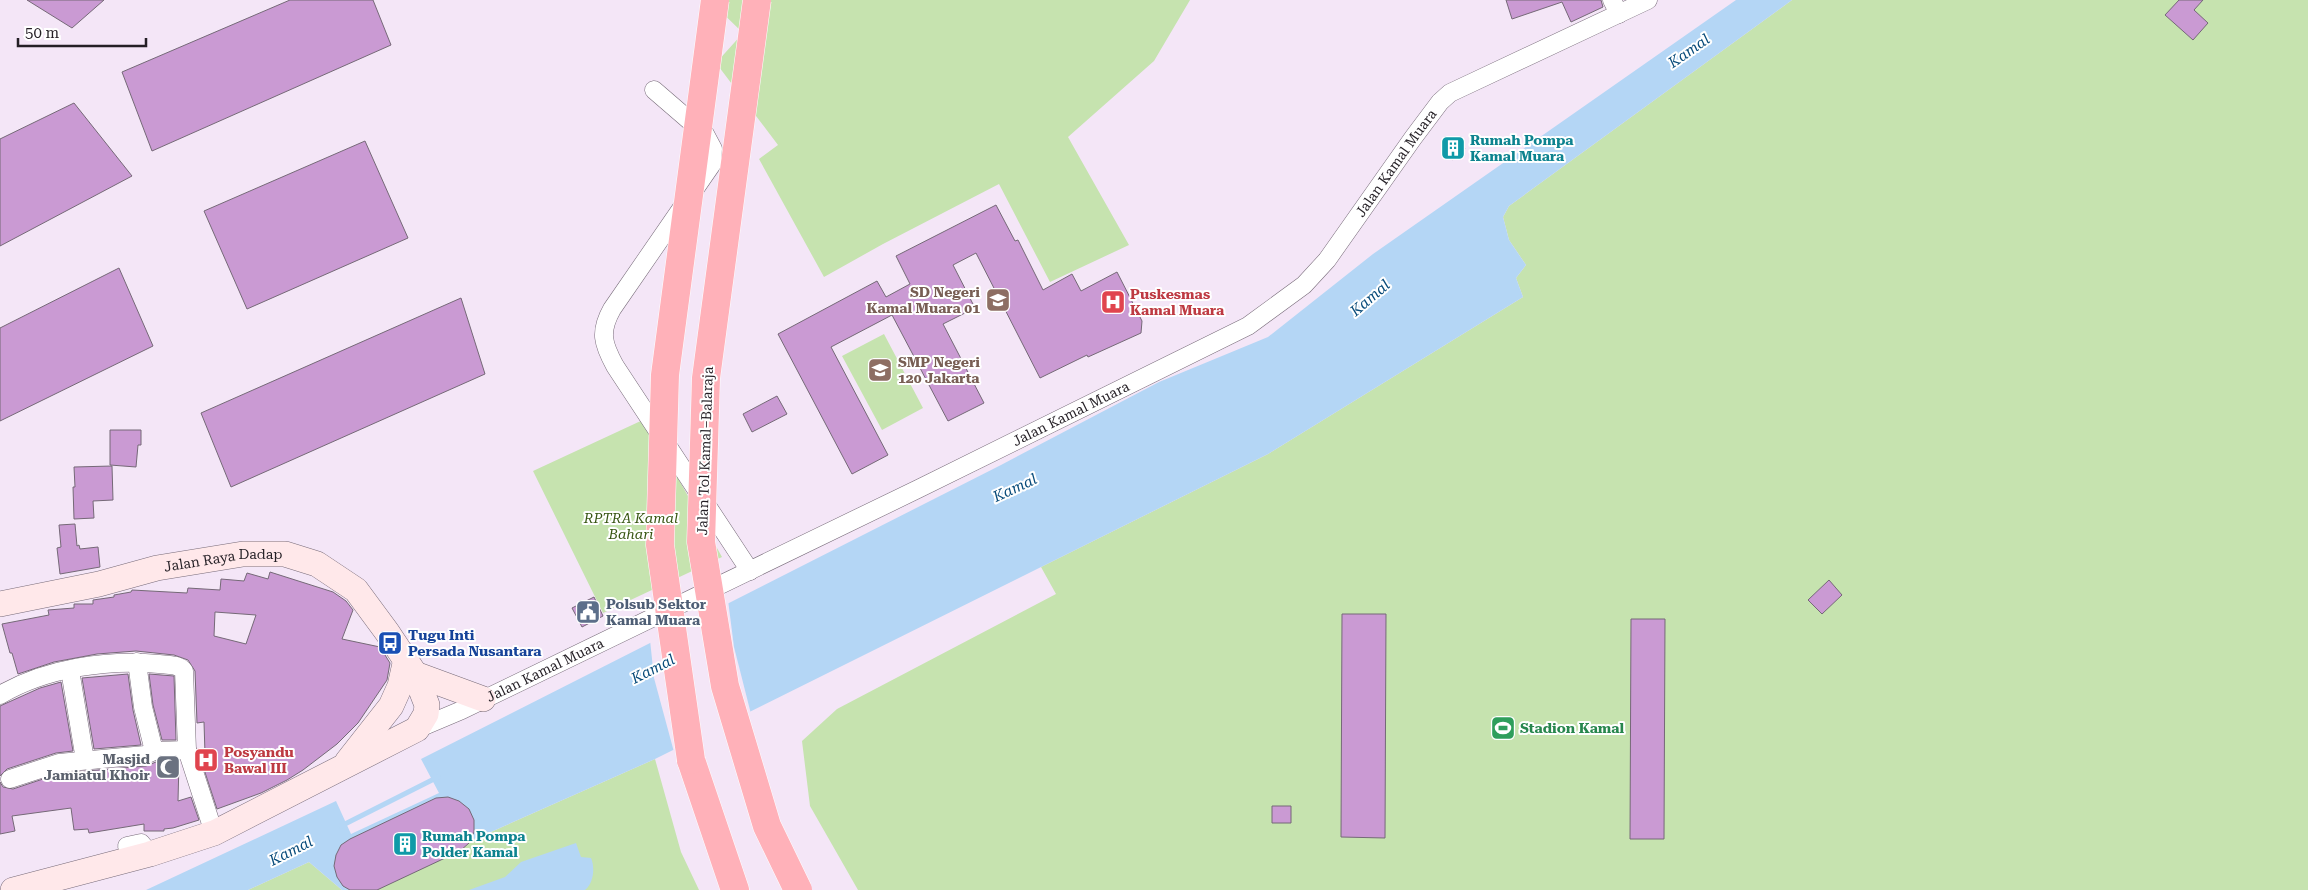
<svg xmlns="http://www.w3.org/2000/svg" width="2308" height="890" viewBox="0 0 2308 890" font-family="'Roboto Serif',serif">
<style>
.green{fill:#c6e3af}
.water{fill:#b4d6f5}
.pier{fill:#f4e6f7}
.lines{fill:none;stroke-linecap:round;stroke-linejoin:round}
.stream{stroke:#b4d6f5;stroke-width:5}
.building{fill:#ca9ad3;stroke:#756977;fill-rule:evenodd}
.minor-casing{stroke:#776b79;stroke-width:19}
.secondary-casing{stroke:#776b79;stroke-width:26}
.motorway-casing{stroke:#fff;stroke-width:29}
.minor{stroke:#fff;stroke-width:18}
.secondary{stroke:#ffe8ea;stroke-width:25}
.motorway{stroke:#ffb1b9;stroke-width:28}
.motorway-bridge-casing{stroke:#fff;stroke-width:29;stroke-linecap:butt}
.motorway-bridge{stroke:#ffb1b9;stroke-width:28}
.labels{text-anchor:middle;stroke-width:4;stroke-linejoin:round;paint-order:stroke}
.culture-label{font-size:14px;font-weight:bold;fill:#0d838f;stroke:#fff;text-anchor:start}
.street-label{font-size:14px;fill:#241f25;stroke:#fff}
.education-label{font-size:14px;font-weight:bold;fill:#785e54;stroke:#fff;text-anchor:end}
.health-label{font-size:14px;font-weight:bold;fill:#be3a42;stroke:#fff;text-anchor:start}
.park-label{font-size:14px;font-style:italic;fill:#365511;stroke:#fff}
.service-label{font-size:14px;font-weight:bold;fill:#4e5e75;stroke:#fff;text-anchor:start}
.transit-label{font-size:14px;font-weight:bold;fill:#164399;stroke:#fff;text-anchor:start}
.leisure-label{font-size:14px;font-weight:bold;fill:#27864d;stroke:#fff;text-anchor:start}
.worship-label{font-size:14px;font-weight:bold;fill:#5b616d;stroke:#fff;text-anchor:end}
.water-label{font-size:15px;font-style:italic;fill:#084b7a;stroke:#fff}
</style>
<rect width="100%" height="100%" fill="#f4e6f7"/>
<path class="green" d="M709 0H1190L1154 61 1068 137 1129 245 1050 282 999 184 883 244 824 277 759 159 778 145 716 63 743 33Z
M1792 0H2308V890H858L810 806 802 741 837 709 1056 594 1041 567 1268 454 1523 297 1516 278 1526 265 1509 240 1503 217 1509 206Z
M884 334 923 408 882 430 842 356Z
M645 419 722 557 603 613 533 471Z
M655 759 681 852 699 890H360Z
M309 862 342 890H248Z"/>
<path class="water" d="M1736 0H1792L1509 206 1503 217 1509 240 1526 265 1516 278 1523 297 1268 454 655 759 360 890H342L309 862 248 890H146L336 801 351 834 439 793 421 759 1001 465 1159 382 1268 337 1373 254Z
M576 843 581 857 591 858C595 867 594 883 585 890H469L505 877 521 862Z"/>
<path class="pier" d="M728 600 734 647 751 714 674 752 654 678 650 640Z"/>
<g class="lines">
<path class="stream" d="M341 826 438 777"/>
</g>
<path class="building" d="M27 0H104L72 28Z
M290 0H373L391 45 152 151 122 72Z
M1506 0H1601L1603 7 1571 22 1562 2 1512 19Z
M2179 0H2203L2194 10 2208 23 2193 40 2165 15Z
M74 103 132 176 0 246V139Z
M1456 137 1465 149 1452 160 1442 148Z
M365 141 408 238 247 309 204 211Z
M996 205 1015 241 1018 240 1043 290 1072 274 1081 291 1117 272 1142 321 1141 333 1088 357 1087 355 1040 378 976 253 953 265 975 308 943 324 984 403 948 421 892 315 831 347 888 455 852 474 778 334 877 281 886 297 910 284 896 256Z
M119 268 153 346 0 421V328Z
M461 298 485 374 231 487 201 413Z
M777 396 787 414 752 432 743 414Z
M110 430H141V445H138L136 467 110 465Z
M112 466 113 500 93 501 94 518 74 519 73 487H75L74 467Z
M75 524 77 546 79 545 80 549 98 547 100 567 60 574 57 548 61 547 59 525Z
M270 572 333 592 346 601 353 610 342 639 380 647 390 663 387 680 358 723 337 744 303 770 287 780 261 793 217 809 199 754H205L204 722 197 723 195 671 188 660 174 655 136 651 97 654 54 662 18 674 12 653H10L2 624 49 615 48 610 74 608V604H93V600L114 597V595L131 592 132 590 187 593 188 588 220 590 221 579 244 581 247 573 268 579ZM215 612 256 615 246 644 214 636Z
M1829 580 1842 595 1822 614 1808 600Z
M594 597 603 616 582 627 572 608Z
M1342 614H1386L1385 838 1341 837Z
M1631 619H1665L1664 839H1630Z
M128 674 133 710 141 745 94 749 82 678Z
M149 674 174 676 176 740H162L153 705Z
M61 682 73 751 56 753 7 769 0 776V706L40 688Z
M179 761 178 801 191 797 199 820 173 828 164 829V831H144V824L89 833 88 829 74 830 71 808 12 816 15 831 0 834V782L3 787 13 789 61 773 146 766 156 762Z
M448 797 459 801 469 809 474 820V832L469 843 460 851 377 890H350L343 886 337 877 334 866 336 855 341 845 350 839 436 798Z
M1272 806H1291V823H1272Z"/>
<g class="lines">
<defs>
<g id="minor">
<path d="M1612 0 1619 14"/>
<path d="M654 90 705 134 713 149 712 164 612 309C599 332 603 344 615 366L750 571"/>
<path d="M137 662 143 707 154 751"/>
<path d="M70 670 85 760"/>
<path d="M0 695C46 668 107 659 159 664 167 665 179 664 184 671L187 750"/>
<path id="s1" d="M417 729 462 710 918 489 1248 326 1304 285 1327 260 1413 138 1440 102 1450 93 1648 0"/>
<path d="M10 779 59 763 145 755 154 751 187 750 214 833"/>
<path d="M127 846 141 843 150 854"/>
</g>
<g id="secondary">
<path id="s2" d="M0 604 99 584 157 568 243 554H285L317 564 356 590 387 632 415 674 427 705 426 714 417 729 214 833 150 854 13 890"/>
<path d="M415 674 483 699"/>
<path d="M347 762 391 706 400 686 406 659"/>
</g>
<path id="motorway" d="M691 760 735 890"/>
</defs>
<use href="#minor" class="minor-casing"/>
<use href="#secondary" class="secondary-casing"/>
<use href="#motorway" class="motorway-casing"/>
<use href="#minor" class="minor"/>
<use href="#secondary" class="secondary"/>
<use href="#motorway" class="motorway"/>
<defs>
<path id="motorway-bridge" d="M757 0 706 378 701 542 725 686 767 826 798 890
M691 760 660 545 665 375 715 0"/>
</defs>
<use href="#motorway-bridge" class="motorway-bridge-casing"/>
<use href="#motorway-bridge" class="motorway-bridge"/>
</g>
<defs>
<symbol id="building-square" viewBox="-11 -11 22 22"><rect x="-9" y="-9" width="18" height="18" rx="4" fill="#0f9aa8" stroke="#fff"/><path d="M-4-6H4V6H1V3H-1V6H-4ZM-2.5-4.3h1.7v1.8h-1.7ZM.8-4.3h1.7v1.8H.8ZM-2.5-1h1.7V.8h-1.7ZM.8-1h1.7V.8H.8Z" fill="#fff"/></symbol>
<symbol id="school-square" viewBox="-11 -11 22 22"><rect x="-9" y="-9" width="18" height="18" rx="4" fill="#8d6e63" stroke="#fff"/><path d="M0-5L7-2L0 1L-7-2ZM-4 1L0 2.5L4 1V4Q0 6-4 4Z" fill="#fff"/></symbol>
<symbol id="hospital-square" viewBox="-11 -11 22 22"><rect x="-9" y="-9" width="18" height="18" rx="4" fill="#e0444e" stroke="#fff"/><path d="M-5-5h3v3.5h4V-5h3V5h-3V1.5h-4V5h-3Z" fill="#fff"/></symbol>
<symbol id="civic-square" viewBox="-11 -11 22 22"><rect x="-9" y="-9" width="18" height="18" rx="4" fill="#5c6f8a" stroke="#fff"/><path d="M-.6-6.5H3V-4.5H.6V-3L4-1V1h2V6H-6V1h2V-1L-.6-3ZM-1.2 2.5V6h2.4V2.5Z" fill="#fff"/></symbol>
<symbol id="bus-square" viewBox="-11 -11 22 22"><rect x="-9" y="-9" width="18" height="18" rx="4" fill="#1a4fb4" stroke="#fff"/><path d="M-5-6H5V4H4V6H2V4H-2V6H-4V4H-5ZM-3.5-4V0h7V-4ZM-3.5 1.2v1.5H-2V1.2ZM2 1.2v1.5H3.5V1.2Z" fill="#fff"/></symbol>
<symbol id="stadium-square" viewBox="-11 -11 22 22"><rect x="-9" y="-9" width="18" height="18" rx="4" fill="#2e9e5b" stroke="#fff"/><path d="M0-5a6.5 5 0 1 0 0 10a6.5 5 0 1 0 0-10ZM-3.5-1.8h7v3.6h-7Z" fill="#fff"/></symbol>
<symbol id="mosque-square" viewBox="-11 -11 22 22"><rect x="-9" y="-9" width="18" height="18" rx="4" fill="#6b7280" stroke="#fff"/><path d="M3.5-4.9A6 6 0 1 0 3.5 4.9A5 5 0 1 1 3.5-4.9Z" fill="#fff"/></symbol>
</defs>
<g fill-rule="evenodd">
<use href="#building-square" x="1439" y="134" width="28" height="28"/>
<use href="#school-square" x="984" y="286" width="28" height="28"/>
<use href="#hospital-square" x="1099" y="288" width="28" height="28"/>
<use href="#school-square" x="866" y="356" width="28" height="28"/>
<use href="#civic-square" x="574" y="598" width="28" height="28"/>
<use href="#bus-square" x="376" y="629" width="28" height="28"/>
<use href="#stadium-square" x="1489" y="714" width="28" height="28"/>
<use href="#hospital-square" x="192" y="746" width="28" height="28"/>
<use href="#mosque-square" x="154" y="753" width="28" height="28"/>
<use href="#building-square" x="391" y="830" width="28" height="28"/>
</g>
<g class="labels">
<g class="culture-label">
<text x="1470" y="145">Rumah Pompa<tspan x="1470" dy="16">Kamal Muara</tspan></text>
<text x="422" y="841">Rumah Pompa<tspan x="422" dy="16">Polder Kamal</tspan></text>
</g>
<g class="street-label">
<text dy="5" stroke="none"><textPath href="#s1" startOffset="1146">Jalan Kamal Muara</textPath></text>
<text dy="5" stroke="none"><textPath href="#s1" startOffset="726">Jalan Kamal Muara</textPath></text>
<text transform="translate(705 451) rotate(-88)" y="5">Jalan Tol Kamal–Balaraja</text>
<text dy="5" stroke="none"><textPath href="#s2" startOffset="228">Jalan Raya Dadap</textPath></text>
<text dy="5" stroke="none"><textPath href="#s1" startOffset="141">Jalan Kamal Muara</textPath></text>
</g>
<g class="education-label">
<text x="980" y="297">SD Negeri<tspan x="980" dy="16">Kamal Muara 01</tspan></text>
<text x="898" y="367" text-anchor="start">SMP Negeri<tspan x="898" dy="16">120 Jakarta</tspan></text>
</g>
<g class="health-label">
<text x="1130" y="299">Puskesmas<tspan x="1130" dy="16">Kamal Muara</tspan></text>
<text x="224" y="757">Posyandu<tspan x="224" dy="16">Bawal III</tspan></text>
</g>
<g class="park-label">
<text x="631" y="523">RPTRA Kamal<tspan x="631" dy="16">Bahari</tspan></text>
</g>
<g class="service-label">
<text x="606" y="609">Polsub Sektor<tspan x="606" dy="16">Kamal Muara</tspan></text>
</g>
<g class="transit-label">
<text x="408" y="640">Tugu Inti<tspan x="408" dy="16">Persada Nusantara</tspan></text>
</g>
<g class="leisure-label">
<text x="1520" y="733">Stadion Kamal</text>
</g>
<g class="worship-label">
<text x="150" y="764">Masjid<tspan x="150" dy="16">Jamiatul Khoir</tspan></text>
</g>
<g class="water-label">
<text transform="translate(1689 51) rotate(-35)" y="5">Kamal</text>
<text transform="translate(1370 298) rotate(-41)" y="5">Kamal</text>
<text transform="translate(1015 488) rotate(-25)" y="5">Kamal</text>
<text transform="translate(653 669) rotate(-27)" y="5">Kamal</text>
<text transform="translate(291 851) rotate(-27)" y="5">Kamal</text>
</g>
</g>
<path d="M18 38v8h128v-8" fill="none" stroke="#241f25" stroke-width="2.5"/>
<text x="25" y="38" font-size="15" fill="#241f25" stroke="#ffffff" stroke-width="4" paint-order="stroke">50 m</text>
</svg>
